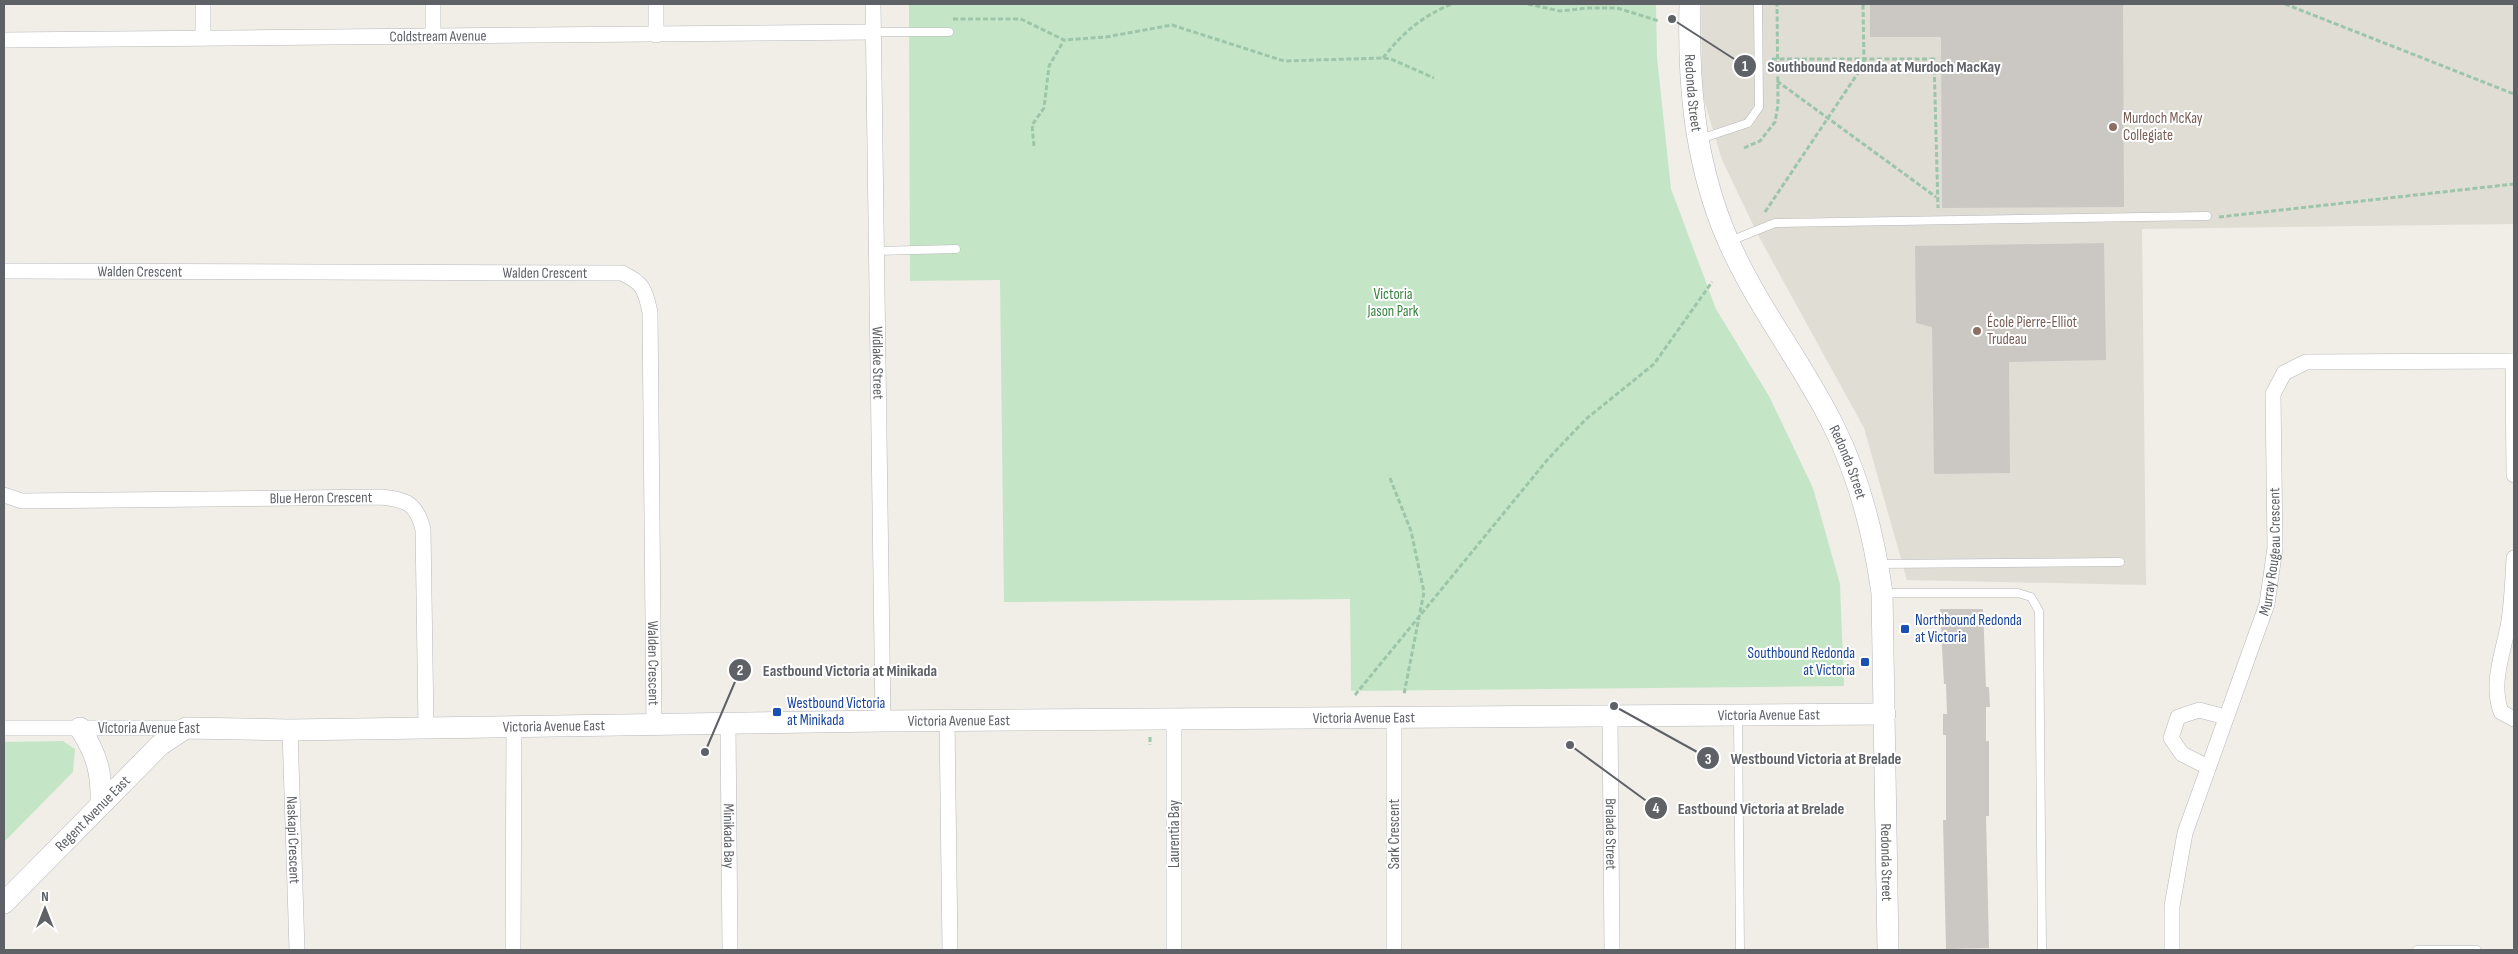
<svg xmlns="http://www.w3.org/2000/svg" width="2518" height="954" viewBox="0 0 2518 954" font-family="'Sofia Sans Condensed',sans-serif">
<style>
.education{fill:#e0ddd5}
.green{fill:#c4e6c6}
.building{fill:#cbc8c4}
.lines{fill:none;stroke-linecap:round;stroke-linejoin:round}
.lane-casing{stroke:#b7b8bd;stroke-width:9}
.street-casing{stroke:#b7b8bd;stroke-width:16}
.secondary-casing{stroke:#b5b8bd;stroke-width:22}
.path{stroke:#9cc5aa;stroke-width:3;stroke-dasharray:5 2.5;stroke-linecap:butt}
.lane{stroke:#fff;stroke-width:8}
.street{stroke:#fff;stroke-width:15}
.secondary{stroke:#fff;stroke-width:21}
.education-dot{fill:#8d6e63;stroke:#fff;stroke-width:2}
.transit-dot{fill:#1a4fb4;stroke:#fff;stroke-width:2}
.labels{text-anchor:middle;stroke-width:4;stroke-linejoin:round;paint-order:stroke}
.street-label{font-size:15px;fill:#5e6166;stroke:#fff}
.education-label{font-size:15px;fill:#785e54;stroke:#fff;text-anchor:start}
.park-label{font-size:15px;fill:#388340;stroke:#fff}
.transit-label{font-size:15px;fill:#164399;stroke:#fff;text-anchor:start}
.leader{fill:none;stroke:#5e6166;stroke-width:2}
.callout-dot{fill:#5e6166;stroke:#fff;stroke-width:2}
.mark-label{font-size:15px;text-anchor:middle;font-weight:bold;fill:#fff}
.callout-label{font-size:16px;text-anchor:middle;font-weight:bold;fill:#5e6166;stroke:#fff;stroke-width:4;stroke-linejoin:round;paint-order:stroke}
</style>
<rect width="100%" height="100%" fill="#f0eee7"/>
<path class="education" d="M1701 4H2514V224L2142 229 2146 585 1907 580 1864 428 1758 235 1722 160 1702 93Z"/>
<path class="green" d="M909 4H1656L1657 57 1671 189 1716 309 1769 396 1813 488 1840 584 1844 686 1351 691 1350 599 1004 602 1000 280 910 281Z
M63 741 75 749 73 772 4 842V742Z"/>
<path class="building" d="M1870 4H2123L2124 207 1942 208 1941 37H1870Z
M2104 243 2106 360 2009 362 2010 473 1934 474 1932 327 1916 323 1915 246Z
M1940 609H1983L1986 687H1989L1990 707H1986V741H1989V816H1986L1989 948 1946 949 1943 820H1946V735H1943V714H1947L1946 684H1944Z"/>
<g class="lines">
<defs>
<path id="lane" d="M873 32H949
M1700 139 1748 123 1759 107 1758 4
M1730 241 1775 223 2207 216
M876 251 956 249
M1878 564 2120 562
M1884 593H2018L2031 597 2039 611 2042 950
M1738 717 1740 950
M2417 950H2477"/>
<g id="street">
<path d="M433 4V36"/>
<path d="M656 4V35"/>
<path id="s1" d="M873 4 883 721"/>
<path d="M203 38V4"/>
<path id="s2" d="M4 40 873 32"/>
<path id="s3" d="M4 271 622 273C643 283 645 289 650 312L654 725"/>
<path d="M2513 361 2514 475"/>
<path id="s4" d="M4 495 22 501 381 497C407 500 416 503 423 529L426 726"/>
<path d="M2514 558C2513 579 2512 600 2509 621 2504 651 2490 682 2501 712L2514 719"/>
<path id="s5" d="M1610 716 1612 950"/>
<path d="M1394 717V950"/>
<path d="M1174 719V950"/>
<path d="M947 720 950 950"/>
<path id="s6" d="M728 724 730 950"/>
<path d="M4 728H186"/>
<path id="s7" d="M290 730 297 950"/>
<path d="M2208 767 2182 754 2171 738 2178 717 2199 710 2226 717"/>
<path d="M513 950 514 727"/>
<path id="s8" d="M2172 950V906L2185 833 2267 604 2275 548 2273 394 2284 373 2306 362 2514 361"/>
</g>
<g id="secondary">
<path id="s9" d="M1690 4C1688 80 1694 154 1722 226 1750 298 1800 358 1834 427 1860 479 1874 536 1882 593L1888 950"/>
<path d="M80 728C97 755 102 772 101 805"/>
<path id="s10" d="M4 903 160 745 186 728 290 730 883 721 1885 714"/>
</g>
</defs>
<use href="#lane" class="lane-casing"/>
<use href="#street" class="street-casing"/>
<use href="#secondary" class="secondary-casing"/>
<path class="path" d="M1528 4 1560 11 1588 8H1617L1659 21
M2285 4 2514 94
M953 19H1021L1064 40 1106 37 1172 25 1284 61 1383 58 1391 59 1434 78
M1383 58C1402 33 1424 15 1452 4
M1772 59H1934L1938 208
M1777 81 1936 197
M1034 146 1032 125 1044 108 1049 66 1064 40
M1744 148 1760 141 1775 122 1778 105 1777 4
M1765 212 1864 64 1863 4
M2219 217 2514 184
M1390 478 1411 531 1424 592 1404 694
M1355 695 1548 459 1586 419 1654 364 1712 282
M1150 737V745"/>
<use href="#lane" class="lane"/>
<use href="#street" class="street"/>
<use href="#secondary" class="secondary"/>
</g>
<g class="education-dot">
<circle cx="2113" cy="127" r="5"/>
<circle cx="1977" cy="331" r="5"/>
</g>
<g class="transit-dot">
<rect x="1900" y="624" width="10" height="10" rx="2.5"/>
<rect x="1860" y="657" width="10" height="10" rx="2.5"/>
<rect x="772" y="707" width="10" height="10" rx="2.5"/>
</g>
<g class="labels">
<g class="street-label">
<text dy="5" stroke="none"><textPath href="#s2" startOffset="434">Coldstream Avenue</textPath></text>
<text dy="5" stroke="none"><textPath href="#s9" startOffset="89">Redonda Street</textPath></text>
<text dy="5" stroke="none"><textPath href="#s3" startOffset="136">Walden Crescent</textPath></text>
<text dy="5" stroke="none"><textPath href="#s3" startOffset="541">Walden Crescent</textPath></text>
<text dy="5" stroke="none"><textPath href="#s1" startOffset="359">Widlake Street</textPath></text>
<text dy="5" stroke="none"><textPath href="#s9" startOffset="494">Redonda Street</textPath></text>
<text dy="5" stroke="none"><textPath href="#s4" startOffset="318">Blue Heron Crescent</textPath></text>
<text dy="5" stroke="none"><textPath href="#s8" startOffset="414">Murray Rougeau Crescent</textPath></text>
<text dy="5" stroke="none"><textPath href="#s3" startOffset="1020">Walden Crescent</textPath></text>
<text dy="5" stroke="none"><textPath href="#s10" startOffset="1836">Victoria Avenue East</textPath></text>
<text dy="5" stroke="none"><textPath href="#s10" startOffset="1431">Victoria Avenue East</textPath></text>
<text dy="5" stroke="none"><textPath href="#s10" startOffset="1026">Victoria Avenue East</textPath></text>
<text dy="5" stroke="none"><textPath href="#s10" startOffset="621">Victoria Avenue East</textPath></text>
<text x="149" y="733">Victoria Avenue East</text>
<text dy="5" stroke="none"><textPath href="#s10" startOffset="126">Regent Avenue East</textPath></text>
<text dy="5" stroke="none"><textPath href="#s5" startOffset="118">Brelade Street</textPath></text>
<text transform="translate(1174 834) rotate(-90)" y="5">Laurentia Bay</text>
<text transform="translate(1394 834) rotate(-90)" y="5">Sark Crescent</text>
<text dy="5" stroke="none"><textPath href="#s6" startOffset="112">Minikada Bay</textPath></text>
<text dy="5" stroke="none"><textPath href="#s7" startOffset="110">Naskapi Crescent</textPath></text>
<text dy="5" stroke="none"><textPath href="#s9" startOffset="899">Redonda Street</textPath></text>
</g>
<g class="education-label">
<text x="2123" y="123">Murdoch McKay<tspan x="2123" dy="17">Collegiate</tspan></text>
<text x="1987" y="327">École Pierre-Elliot<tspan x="1987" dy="17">Trudeau</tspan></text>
</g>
<g class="park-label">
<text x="1393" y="299">Victoria<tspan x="1393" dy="17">Jason Park</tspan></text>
</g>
<g class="transit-label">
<text x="1915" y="625">Northbound Redonda<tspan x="1915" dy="17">at Victoria</tspan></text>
<text x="1855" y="658" text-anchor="end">Southbound Redonda<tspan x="1855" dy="17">at Victoria</tspan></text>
<text x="787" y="708">Westbound Victoria<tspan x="787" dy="17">at Minikada</tspan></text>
</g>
</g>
<path class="leader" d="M1672 19L1745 66M705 752L740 670M1614 706L1708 758M1570 745L1656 808"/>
<g class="callout-dot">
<circle cx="1672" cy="19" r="5"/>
<circle cx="705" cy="752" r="5"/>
<circle cx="1614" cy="706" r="5"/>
<circle cx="1570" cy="745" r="5"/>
<circle cx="1745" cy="66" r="12"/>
<circle cx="740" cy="670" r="12"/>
<circle cx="1708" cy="758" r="12"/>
<circle cx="1656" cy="808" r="12"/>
</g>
<g class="mark-label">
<text x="1745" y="71">1</text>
<text x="740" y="675">2</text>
<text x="1708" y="764">3</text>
<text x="1656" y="813">4</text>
</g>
<g class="callout-label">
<text x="1884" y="72">Southbound Redonda at Murdoch MacKay</text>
<text x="850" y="676">Eastbound Victoria at Minikada</text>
<text x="1816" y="764">Westbound Victoria at Brelade</text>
<text x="1761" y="814">Eastbound Victoria at Brelade</text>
</g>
<rect width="2518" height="954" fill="none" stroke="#5e6166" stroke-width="10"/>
<g transform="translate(45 909)" stroke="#ffffff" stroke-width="4" paint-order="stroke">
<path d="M0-4L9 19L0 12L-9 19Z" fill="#5e6166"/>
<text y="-8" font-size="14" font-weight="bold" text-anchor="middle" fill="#5e6166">N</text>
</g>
</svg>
